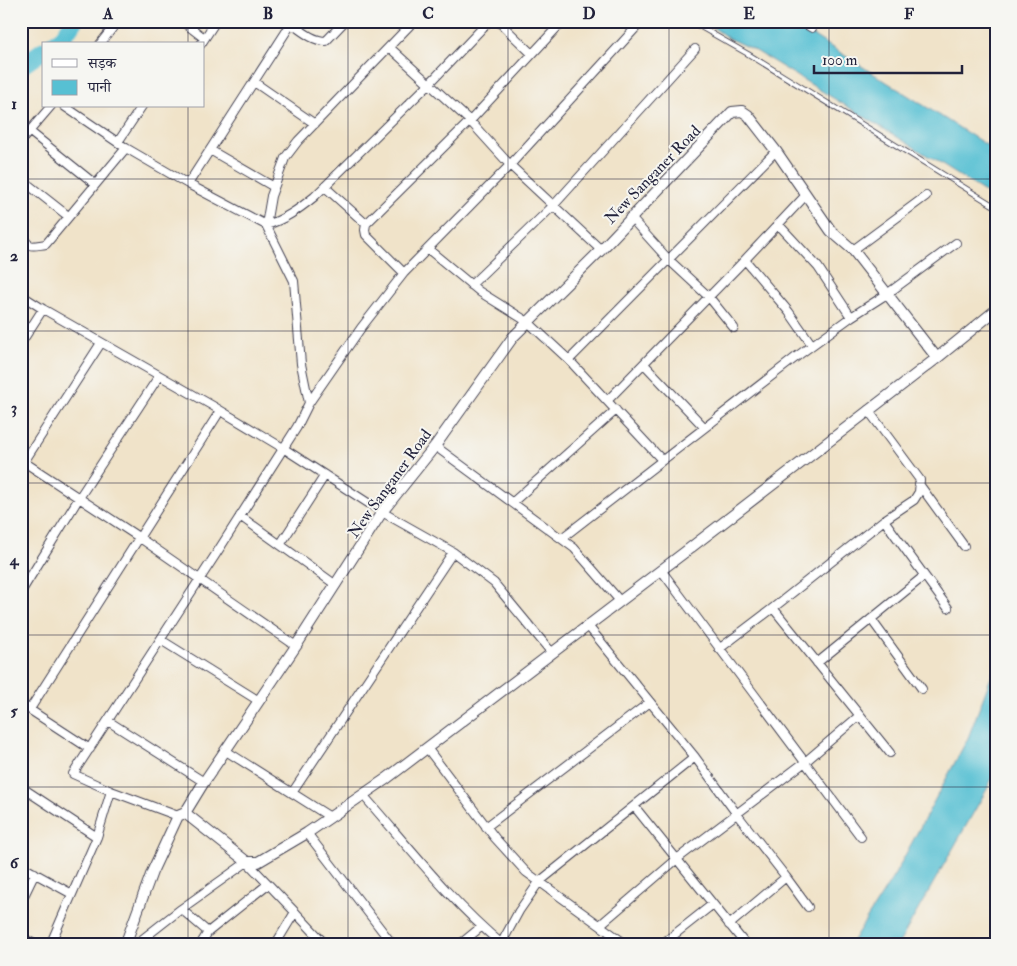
<svg xmlns="http://www.w3.org/2000/svg" width="1017" height="966" viewBox="0 0 1017 966" font-family="'IM FELL Double Pica','Noto Serif Devanagari',serif">
<style>
.water{fill:#57c0d3;stroke:#3c7187}
.lines{fill:none;stroke-linecap:round;stroke-linejoin:round}
.river{stroke:#57c0d3;stroke-width:18}
.service-casing{stroke:#413f50;stroke-width:6}
.minor-casing{stroke:#413f50;stroke-width:10}
.tertiary-casing{stroke:#413f50;stroke-width:12}
.service{stroke:#fff;stroke-width:4}
.minor{stroke:#fff;stroke-width:8}
.tertiary{stroke:#fff;stroke-width:10}
.grid{fill:none;stroke:#22223b;stroke-width:1;stroke-opacity:0.55}
.labels{text-anchor:middle;stroke-width:4;stroke-linejoin:round;paint-order:stroke}
.street-label{font-size:16px;fill:#22223b;stroke:#f6f6f2}
.neatline{fill:none;stroke:#22223b;stroke-width:2}
.grid-label{font-size:16px;text-anchor:middle;font-weight:bold;fill:#22223b}
</style>
<rect width="100%" height="100%" fill="#f6f6f2"/>
<filter id="ink" filterUnits="userSpaceOnUse"><feTurbulence type="fractalNoise" baseFrequency=".02" numOctaves="2"/><feDisplacementMap in="SourceGraphic" scale="10" xChannelSelector="R" yChannelSelector="G"/><feConvolveMatrix kernelMatrix="1 2 1 2 8 2 1 2 1" color-interpolation-filters="sRGB"/></filter>
<filter id="wash" filterUnits="userSpaceOnUse"><feTurbulence type="fractalNoise" baseFrequency=".0096" numOctaves="4" result="noise"/><feDisplacementMap in="SourceGraphic" scale="20" xChannelSelector="R" yChannelSelector="G"/><feGaussianBlur stdDeviation="1.12" result="paint"/><feColorMatrix in="noise" values="0 0 0 0 0 0 0 0 0 0 0 0 0 0 0 0 0 1.4 0 .05"/><feComposite in="paint" operator="in"/></filter>
<g filter="url(#wash)">
<rect width="100%" height="100%" fill="#f0e3c9"/>
<path class="water" d="M704 21H790L996 151V199L912 146 756 51 728 38Z
M996 664V770L987 789 898 945H850L895 874 968 738Z"/>
<g class="lines">
<path class="river" d="M53 44 63 37 74 21
M21 66 44 50"/>
</g>
</g>
<g filter="url(#ink)">
<g class="lines">
<defs>
<path id="service" d="M690 21 748 54 996 207"/>
<path id="minor" d="M182 21 204 38
M498 21 532 54
M800 21 812 28
M292 24C302 31 313 41 326 41L345 21
M100 44 118 21
M201 44 216 21
M389 47 470 121 510 165 601 250
M254 82 315 124
M64 106 126 148 188 184 266 225C284 220 299 209 314 197L430 83 489 21
M29 131 95 184
M21 141 51 106
M118 142 142 106
M210 150 274 187
M21 179 68 216
M188 184 293 21
M325 187 366 224
M630 217 668 259 709 297 734 328
M778 224 818 267 851 317
M21 235C30 249 31 246 46 244L126 148
M428 249 480 292 528 322 569 360 662 460
M853 250 926 196
M745 260 789 312 812 345
M404 273 366 235 365 230 366 224 470 121 563 21
M471 285 554 205 695 49
M21 295 43 309 213 406 283 448 382 512 453 552 494 583 552 653
M21 343 43 309
M569 360 776 151
M644 364 704 427
M607 401 739 266 806 195
M309 403 301 364 294 281 266 225 271 196 285 158 298 141 414 21
M435 446 574 548 620 601
M21 460 140 538 296 646
M22 465 101 343
M919 484 964 546
M513 502 616 410
M240 516 336 585
M884 520 948 608
M562 538 800 354 851 317 887 294 956 243
M280 545 325 475
M661 570 861 837
M21 592 79 498 159 376
M773 608 890 753
M871 619 922 689
M588 626 695 757 736 813 786 877 729 925
M161 640 259 701
M719 649 773 608 884 520 914 500 919 492 920 480 868 410
M817 663 924 576
M21 704 90 749
M30 709 220 411
M108 721 204 782
M427 748 495 838 526 872 627 945
M226 751 330 817
M21 787 97 837
M292 793 453 552
M363 795C408 846 450 901 503 945
M634 806 746 945
M178 816 111 791 73 774 216 554 297 427 309 403 361 328 404 273 510 165 642 21
M486 827 650 702
M307 833 393 945
M21 866 72 894
M786 877 808 907
M21 902 35 873
M181 909 208 932 200 945
M295 912 326 945
M600 925 677 859 805 762 859 716
M208 932 268 884
M21 937 36 945
M501 944 519 911 539 882 695 757
M50 945 97 837 111 791
M135 945 181 909 247 862 295 912 275 945
M459 945 481 927
M661 945 713 904"/>
<path id="tertiary" d="M185 813 247 862H258L307 833 386 779 685 552 937 358 996 310
M125 945 152 872 178 816 185 813 204 782 296 646 382 512 435 446 513 337 601 250 732 112 742 111 748 115 776 151 831 231 853 250 937 358"/>
</defs>
<use href="#service" class="service-casing"/>
<use href="#minor" class="minor-casing"/>
<use href="#tertiary" class="tertiary-casing"/>
<use href="#service" class="service"/>
<use href="#minor" class="minor"/>
<use href="#tertiary" class="tertiary"/>
</g>
</g>
<path class="grid" d="M188 21V44M348 21V945M508 21V945M669 21V945M829 21V945M188 106V945M21 179H996M21 331H996M21 483H996M21 635H996M21 787H996"/>
<g class="labels">
<g class="street-label">
<text transform="translate(652 174) rotate(-46)" y="6">New Sanganer Road</text>
<text transform="translate(389 483) rotate(-54)" y="6">New Sanganer Road</text>
</g>
</g>
<rect width="1017" height="966" fill="none" stroke="#f6f6f2" stroke-width="55"/>
<rect x="42" y="42" width="162" height="65" fill="#f6f6f2" stroke="#a1a1a9"/>
<rect x="52" y="59" width="25" height="8" fill="#ffffff" stroke="#a1a1a9"/>
<text x="88" y="68" font-size="15" fill="#22223b">सड़क</text>
<rect x="52" y="80" width="25" height="15" fill="#57c0d3" stroke="#a1a1a9"/>
<text x="88" y="92" font-size="15" fill="#22223b">पानी</text>
<path d="M814 65v8h148v-8" fill="none" stroke="#22223b" stroke-width="2.5"/>
<text x="822" y="65" font-size="15" fill="#22223b" stroke="#f6f6f2" stroke-width="4" paint-order="stroke">100 m</text>
<rect x="28" y="28" width="962" height="910" class="neatline"/>
<g class="grid-label">
<text x="108" y="19">A</text>
<text x="268" y="19">B</text>
<text x="428" y="19">C</text>
<text x="589" y="19">D</text>
<text x="749" y="19">E</text>
<text x="909" y="19">F</text>
<text x="14" y="109">1</text>
<text x="14" y="261">2</text>
<text x="14" y="413">3</text>
<text x="14" y="565">4</text>
<text x="14" y="716">5</text>
<text x="14" y="868">6</text>
</g>
</svg>
